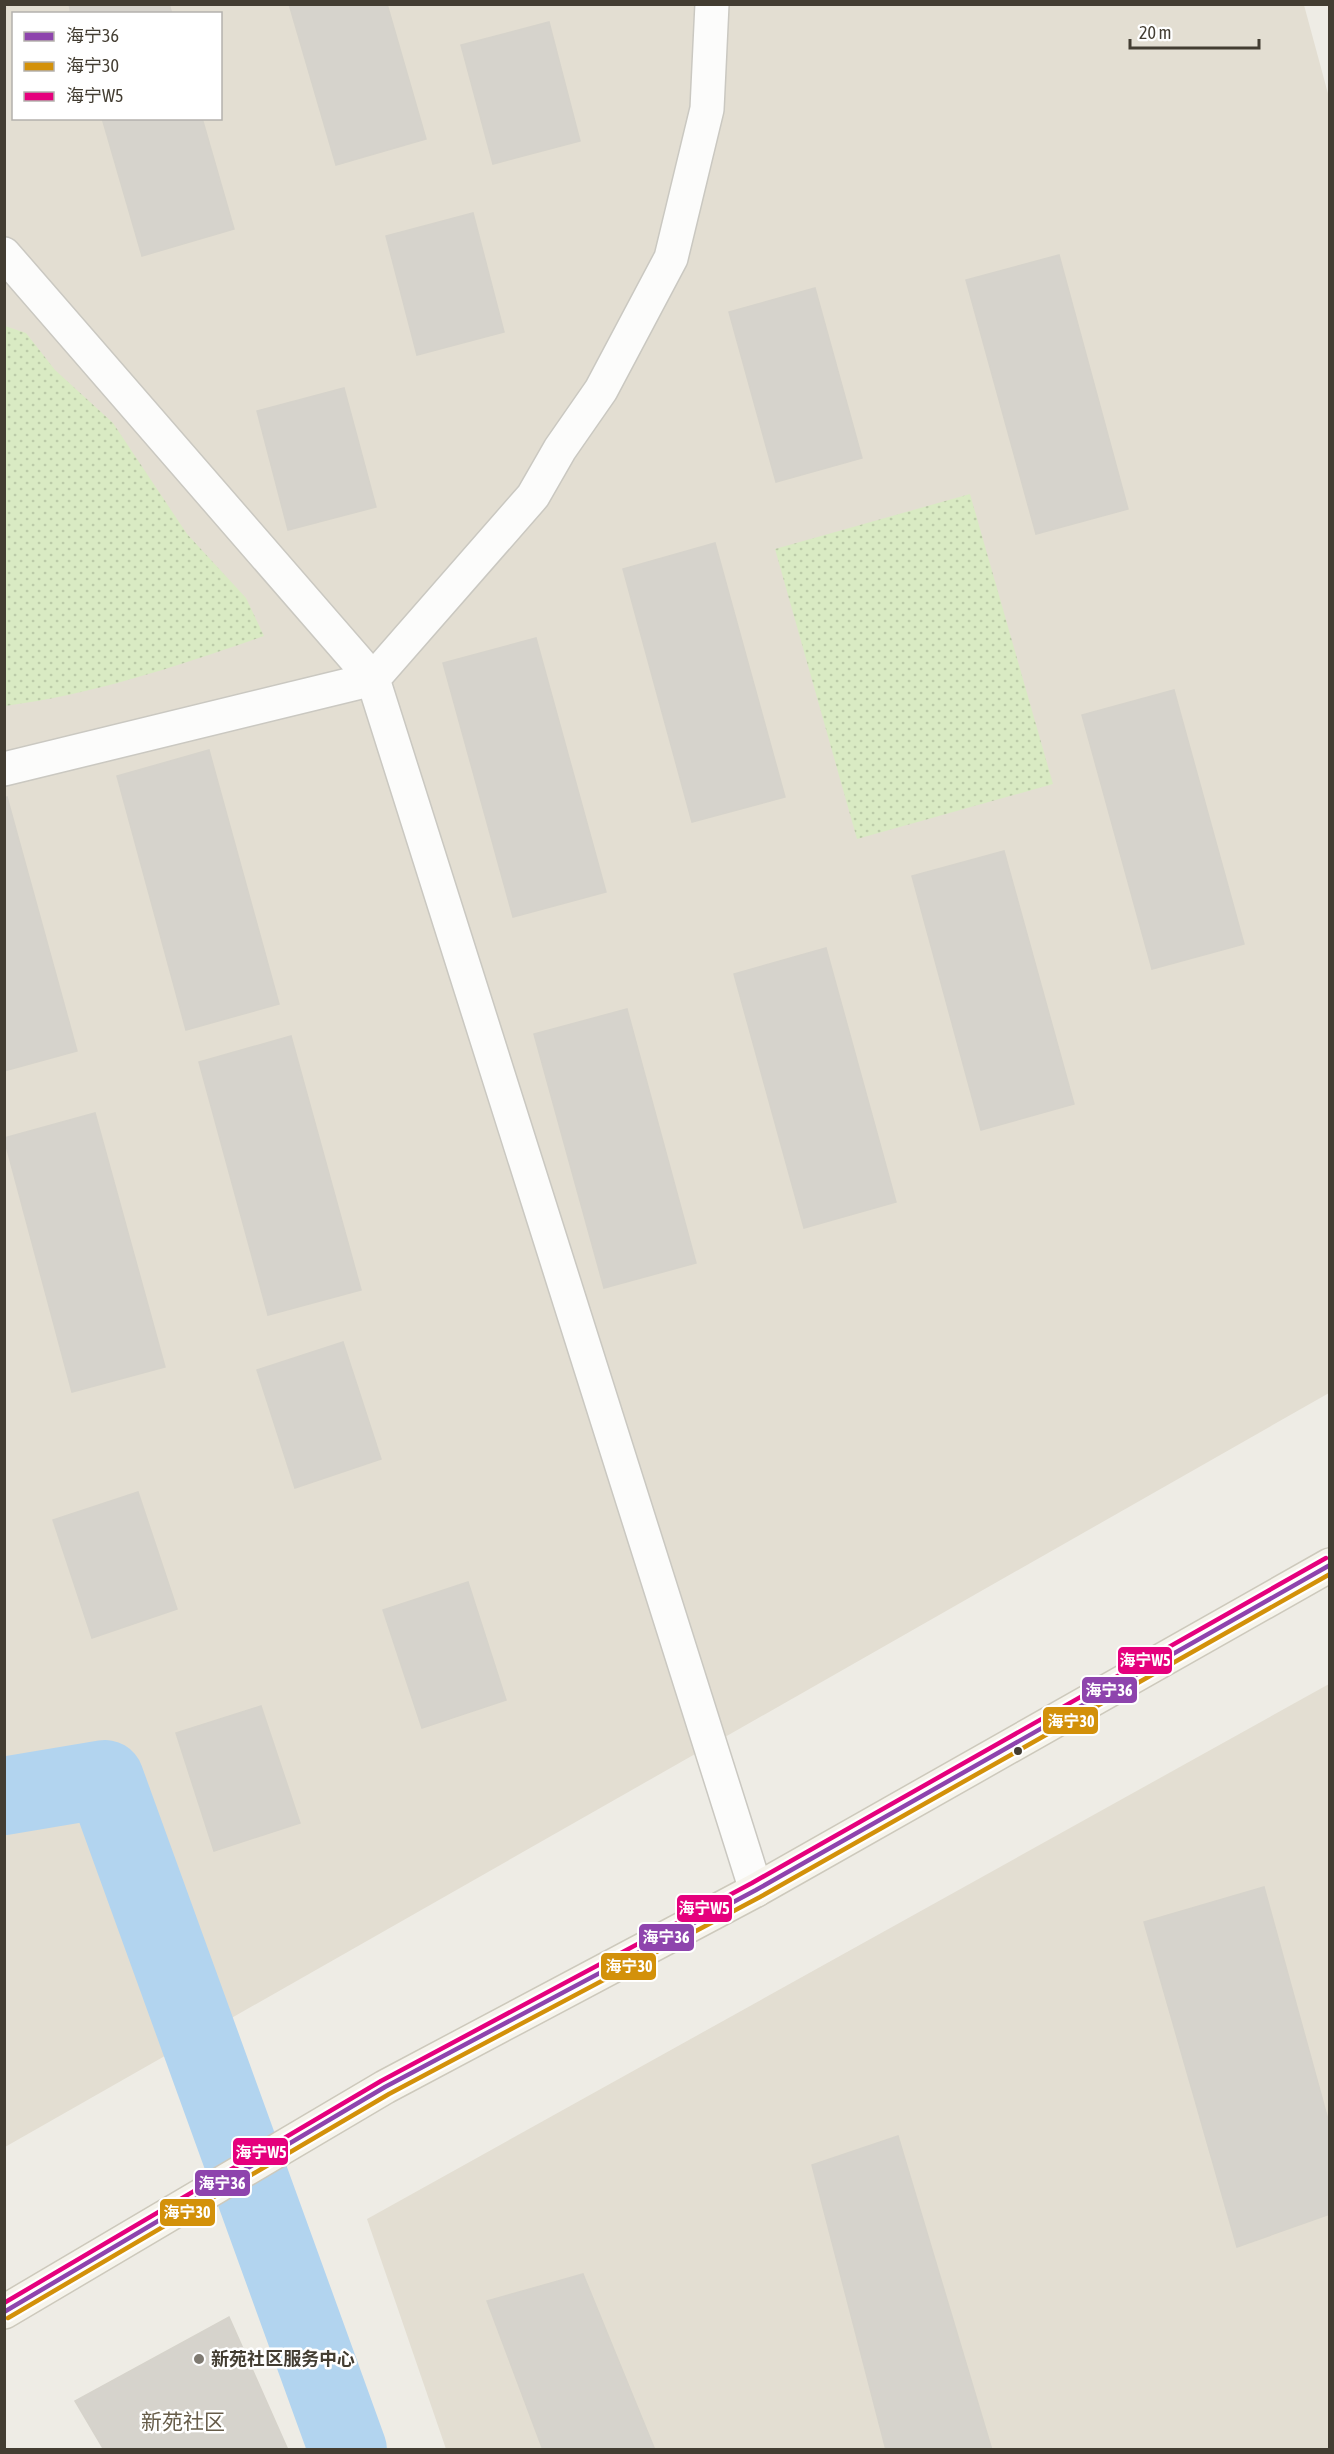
<svg xmlns="http://www.w3.org/2000/svg" width="1334" height="2454" viewBox="0 0 1334 2454" font-family="'Asap Condensed','Noto Sans SC',sans-serif">
<style>
.residential{fill:#e3ded2;fill-rule:evenodd}
.grass{fill:url(#grass-dots)}
.lines{fill:none;stroke-linecap:round;stroke-linejoin:round}
.river{stroke:#b2d4ef;stroke-width:78}
.building{fill:#d6d3cc;stroke:#d6d3cb;stroke-width:1.5}
.street-casing{stroke:#cac8c1;stroke-width:36}
.secondary-casing{stroke:#cdc9bc;stroke-width:36}
.path{stroke:#cccac5;stroke-width:4;stroke-dasharray:3 3;stroke-linecap:butt}
.street{stroke:#fcfcfb;stroke-width:33}
.secondary{stroke:#f6f4ec;stroke-width:33}
.bus-1-casing{stroke:#fff;stroke-width:9}
.bus-2-casing{stroke:#fff;stroke-width:9}
.bus-3-casing{stroke:#fff;stroke-width:9}
.bus-1{stroke:#8e44ad;stroke-width:4.5}
.bus-2{stroke:#d3910a;stroke-width:4.5}
.bus-3{stroke:#e5007d;stroke-width:4.5}
.bus-dot{fill:#433d32;stroke:#fff;stroke-width:2}
.poi-dot{fill:#7f7a71;stroke:#fff;stroke-width:2}
.labels{text-anchor:middle;stroke-width:5;stroke-linejoin:round;paint-order:stroke}
.poi-label{font-size:18px;font-weight:bold;fill:#433d32;stroke:#fff;text-anchor:start}
.quarter-label{font-size:21px;fill:#665c49;stroke:#fff}
.line-badge{stroke:#fff;stroke-width:2}
.badge-label{font-size:16px;text-anchor:middle;font-weight:bold;fill:#fff}
</style>
<defs>
<pattern id="grass-dots" width="8" height="8" patternUnits="userSpaceOnUse" patternTransform="scale(1.5)"><rect width="8" height="8" fill="#d9eac3"/><path d="M2 2h.1M6 6h.1" fill="none" stroke="#bbcaa8" stroke-width="1.8" stroke-linecap="round"/></pattern>
</defs>
<rect width="100%" height="100%" fill="#eeece5"/>
<path class="residential" d="M5 5H1304L1330 101 1329 1393 5 2147ZM14 14H220V118H14Z
M1329 1684V2449H446L367 2219Z"/>
<path class="grass" d="M5 326 26 333 55 370 113 423 187 534 246 598 264 636C178 666 95 694 5 706Z
M970 494 1053 784 857 839 775 549Z"/>
<g class="lines">
<path class="river" d="M4 1796 105 1779 348 2450"/>
</g>
<path class="building" d="M69 4H169L172 14H71Z
M289 4H387L426 139 336 165Z
M549 22 580 141 493 164 461 45Z
M102 118H202L234 229 142 256Z
M473 213 504 332 417 355 386 236Z
M1059 255 1128 509 1036 534 966 280Z
M815 288 862 458 776 482 729 312Z
M344 388 376 507 288 530 257 411Z
M715 543 785 797 692 822 623 569Z
M536 638 606 892 513 917 443 663Z
M1174 690 1244 944 1152 969 1082 715Z
M209 750 279 1004 186 1030 117 776Z
M7 797 77 1051 4 1071V798Z
M1004 851 1074 1104 981 1130 912 876Z
M826 948 896 1202 804 1228 734 974Z
M627 1009 696 1263 604 1288 534 1034Z
M291 1036 361 1290 268 1315 199 1062Z
M95 1113 165 1367 72 1392 4 1138Z
M343 1342 381 1459 295 1488 257 1370Z
M138 1492 177 1609 92 1638 53 1520Z
M468 1582 506 1700 422 1728 383 1610Z
M261 1706 300 1823 214 1851 176 1733Z
M1264 1887 1330 2127V2214L1237 2247 1144 1922Z
M898 2136 992 2450H886L812 2165Z
M583 2274 655 2450H543L487 2301Z
M229 2317 288 2450H104L75 2401Z"/>
<g class="lines">
<defs>
<path id="street" d="M4 254 373 679 756 1890
M4 769 373 679 533 496 560 449 601 390 671 258 707 109 712 4"/>
<path id="secondary" d="M4 2312 385 2087 756 1890 1330 1565"/>
</defs>
<use href="#street" class="street-casing"/>
<use href="#secondary" class="secondary-casing"/>
<path class="path" d="M4 10 5 4"/>
<use href="#street" class="street"/>
<use href="#secondary" class="secondary"/>
<defs>
<path id="bus-1" d="M4 2312 385 2087 756 1890 1330 1565"/>
<path id="bus-2" d="M8 2318 389 2094 760 1897 1330 1574"/>
<path id="bus-3" d="M4 2303 381 2081 752 1883 1326 1558"/>
</defs>
<use href="#bus-1" class="bus-1-casing"/>
<use href="#bus-2" class="bus-2-casing"/>
<use href="#bus-3" class="bus-3-casing"/>
<use href="#bus-1" class="bus-1"/>
<use href="#bus-2" class="bus-2"/>
<use href="#bus-3" class="bus-3"/>
</g>
<circle class="bus-dot" cx="1018" cy="1751" r="5"/>
<circle class="poi-dot" cx="199" cy="2359" r="6"/>
<g class="labels">
<g class="poi-label">
<text x="211" y="2365">新苑社区服务中心</text>
</g>
<g class="quarter-label">
<text x="183" y="2429">新苑社区</text>
</g>
</g>
<g class="line-badge">
<rect x="1117" y="1646" width="56" height="29" rx="6" fill="#e5007d"/>
<rect x="1081" y="1676" width="57" height="28" rx="6" fill="#8e44ad"/>
<rect x="1042" y="1706" width="57" height="29" rx="6" fill="#d3910a"/>
<rect x="676" y="1894" width="57" height="29" rx="6" fill="#e5007d"/>
<rect x="638" y="1923" width="57" height="29" rx="6" fill="#8e44ad"/>
<rect x="600" y="1952" width="57" height="29" rx="6" fill="#d3910a"/>
<rect x="232" y="2137" width="57" height="29" rx="6" fill="#e5007d"/>
<rect x="194" y="2169" width="57" height="28" rx="6" fill="#8e44ad"/>
<rect x="159" y="2198" width="57" height="29" rx="6" fill="#d3910a"/>
</g>
<g class="badge-label">
<text x="1145" y="1666">海宁W5</text>
<text x="1109" y="1696">海宁36</text>
<text x="1071" y="1727">海宁30</text>
<text x="704" y="1914">海宁W5</text>
<text x="666" y="1943">海宁36</text>
<text x="629" y="1972">海宁30</text>
<text x="261" y="2158">海宁W5</text>
<text x="222" y="2189">海宁36</text>
<text x="187" y="2218">海宁30</text>
</g>
<rect width="1334" height="2454" fill="none" stroke="#433d32" stroke-width="12"/>
<rect x="12" y="12" width="210" height="108" fill="#ffffff" stroke="#b4b1ad" stroke-width="1.5"/>
<rect x="24" y="32" width="30" height="9" fill="#8e44ad" stroke="#b4b1ad" stroke-width="1.5"/>
<text x="66" y="42" font-size="18" fill="#433d32">海宁36</text>
<rect x="24" y="62" width="30" height="9" fill="#d3910a" stroke="#b4b1ad" stroke-width="1.5"/>
<text x="66" y="72" font-size="18" fill="#433d32">海宁30</text>
<rect x="24" y="92" width="30" height="9" fill="#e5007d" stroke="#b4b1ad" stroke-width="1.5"/>
<text x="66" y="102" font-size="18" fill="#433d32">海宁W5</text>
<path d="M1130 39v9h129v-9" fill="none" stroke="#433d32" stroke-width="3"/>
<text x="1139" y="39" font-size="18" fill="#433d32" stroke="#ffffff" stroke-width="4.5" paint-order="stroke">20 m</text>
</svg>
